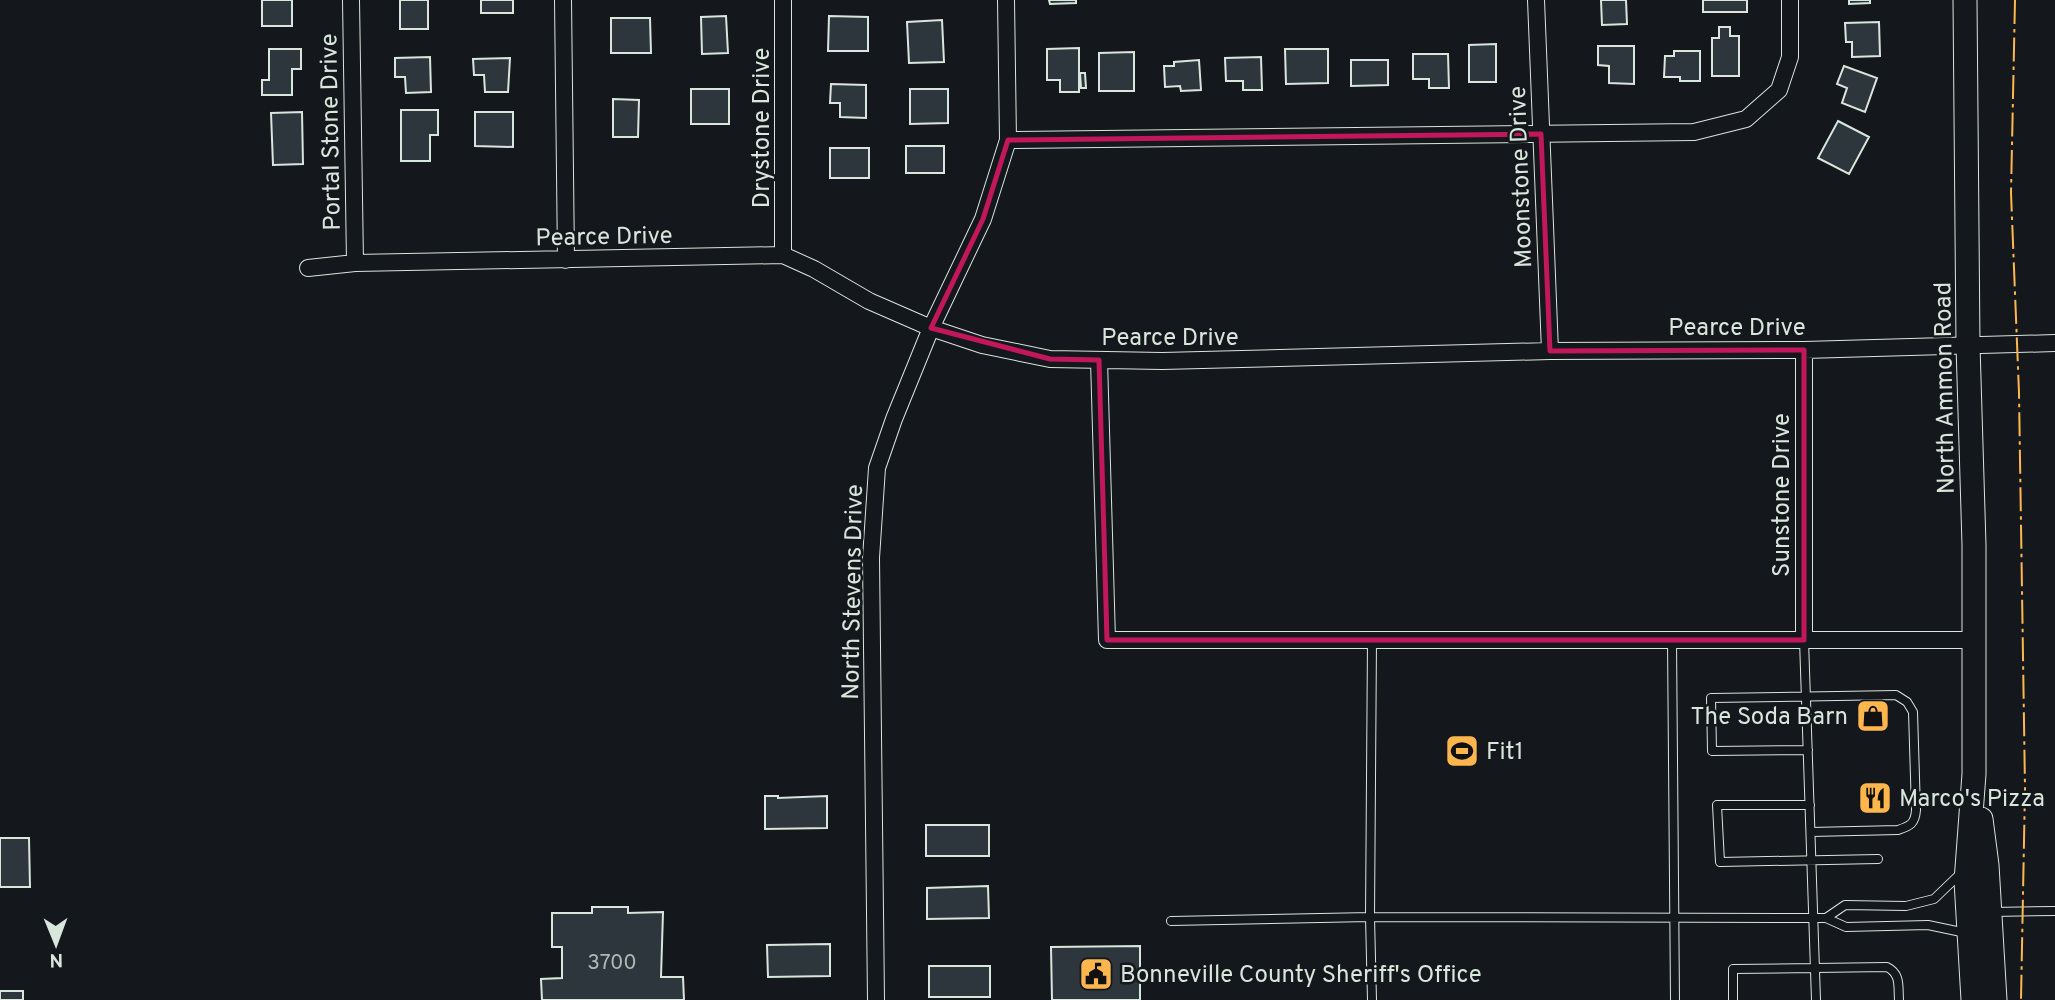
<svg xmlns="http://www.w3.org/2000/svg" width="2055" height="1000" viewBox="0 0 2055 1000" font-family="Overpass,sans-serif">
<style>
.building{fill:#2c363c;stroke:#d8e6dc;stroke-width:2}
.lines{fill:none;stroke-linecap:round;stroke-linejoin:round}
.lane-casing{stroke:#d8e6dc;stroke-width:10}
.street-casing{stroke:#d8e6dc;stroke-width:18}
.secondary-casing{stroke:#d8e6dc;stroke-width:25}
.lane{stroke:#14181c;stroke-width:8}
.street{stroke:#14181c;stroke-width:16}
.secondary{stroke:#14181c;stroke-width:23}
.power{stroke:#ffb74d;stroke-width:2;stroke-dasharray:24 5 3.5 5;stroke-linecap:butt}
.marked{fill:none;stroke:#c2185b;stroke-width:5;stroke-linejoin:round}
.labels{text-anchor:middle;stroke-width:5;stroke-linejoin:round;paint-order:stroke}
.number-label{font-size:21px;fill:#adbab4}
.street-label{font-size:24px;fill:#d8e6dc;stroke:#14181c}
.poi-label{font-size:24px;fill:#d8e6dc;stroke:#14181c;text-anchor:start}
</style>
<rect width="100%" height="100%" fill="#14181c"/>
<path class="building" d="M262 0H292V26H262Z
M400 0H428V29H400Z
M481 0H513V13H481Z
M1049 0H1076V3L1050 4Z
M1601 0H1626L1627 24 1602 25Z
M1703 0H1747V12H1703Z
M1849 0H1870V3L1849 4Z
M726 16 728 53 702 54 701 17Z
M829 16 868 17V51H828Z
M611 18H650L651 53H611Z
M942 20 944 62 909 63 907 22Z
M1879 22 1880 56 1852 57V42H1846L1845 23Z
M1719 27H1730V36H1739V76H1712V38H1719Z
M1496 44V82H1469V45Z
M1598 46H1634V84L1609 83V66L1598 65Z
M1079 48V92H1060V80H1047V49Z
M269 49H301V69H292V95H262V80H269Z
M1285 49H1328V83L1286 84Z
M1674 51H1700V81H1680V77H1664L1665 56H1674Z
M1134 52V91H1099V53Z
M1413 54H1448L1449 88H1429V79H1413Z
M430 57 431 92 406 93 405 77H395V58Z
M1261 57 1262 90H1243V81H1226L1225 58Z
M510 58 508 92H485L484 75H474L473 59Z
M1199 60 1201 90 1181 91 1180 86 1165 87 1164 66H1174V62Z
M1351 60H1388V85L1351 86Z
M1844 66 1877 78 1865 112 1842 103 1847 88 1837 84Z
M1080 73H1085L1086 88H1081Z
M831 84 866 85V118L840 117V103H830Z
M691 89H729V124H691Z
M910 89H948V123L910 124Z
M613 99 639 100 638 137H613Z
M401 110H438V135H430V161H401Z
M302 112 303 164 273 165 271 113Z
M475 112H513V147L475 146Z
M1838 121 1869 137 1849 174 1818 158Z
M906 146H944V173H906Z
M830 148H869V178H830Z
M765 796H778V798L827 796V828L765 829Z
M926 825H989V856H926Z
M0 838H29L30 887H0Z
M988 886 989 918 927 919V888Z
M592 907H628V913L663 912 661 977H683L684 1000H542L541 979 562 978V947H552V913H592Z
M830 944V976L768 977 767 945Z
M1140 946V1000H1052L1051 947Z
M929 966H990V997H929Z
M0 991H23V1000H0Z"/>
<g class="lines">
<defs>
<path id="lane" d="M1372 640 1370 917 1826 918 1846 927 1928 925 1966 933
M1672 640 1675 1000
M1804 640 1816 1000
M1808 750 1712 751 1711 698 1896 695 1907 702 1913 712 1916 810C1915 824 1910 826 1898 830L1811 832
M1810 805H1717L1720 862 1878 859
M1991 912 2055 911
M1826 918 1845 905 1906 906 1934 899 1960 874
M1171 921 1370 917 1372 1000
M1733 1000V969L1887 967C1901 974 1898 986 1899 1000"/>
<path id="street" d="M351 0 355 263
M563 0 566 260
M1536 0 1550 351
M1008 140 1694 132 1746 119 1779 90 1790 57V0
M783 255V0
M308 268 355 263 783 255 814 269 869 301 931 328 982 345 1050 359 1162 361 1550 351 1804 350 2055 343
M1804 350V640
M1099 360 1107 640H1974
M876 1000 871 558 877 468 894 419 931 328 983 219 1008 140 1006 0"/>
<path id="secondary" d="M1965 0 1968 345 1974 545V774L1966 881 1973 1000
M1981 819 1987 865 1995 1000"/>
</defs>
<use href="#lane" class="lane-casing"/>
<use href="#street" class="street-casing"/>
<use href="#secondary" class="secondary-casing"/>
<use href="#lane" class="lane"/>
<use href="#street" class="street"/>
<use href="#secondary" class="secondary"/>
<path class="power" d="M2015 0 2011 193 2019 393 2025 788 2021 1000"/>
</g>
<path class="marked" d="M1541 134 1550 351 1804 350V640H1107L1099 360 1050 359 931 328 983 219 1008 140Z"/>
<defs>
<symbol id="shop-square" viewBox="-11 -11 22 22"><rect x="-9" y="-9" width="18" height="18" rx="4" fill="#ffb74d" stroke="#14181c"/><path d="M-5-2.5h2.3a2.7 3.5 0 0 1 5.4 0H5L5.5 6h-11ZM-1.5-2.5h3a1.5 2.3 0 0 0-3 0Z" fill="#111"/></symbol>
<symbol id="stadium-square" viewBox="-11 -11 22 22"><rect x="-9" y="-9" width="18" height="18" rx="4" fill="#ffb74d" stroke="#14181c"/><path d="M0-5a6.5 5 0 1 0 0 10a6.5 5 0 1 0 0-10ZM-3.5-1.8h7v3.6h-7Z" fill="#111"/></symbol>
<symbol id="restaurant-square" viewBox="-11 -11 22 22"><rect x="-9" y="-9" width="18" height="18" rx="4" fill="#ffb74d" stroke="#14181c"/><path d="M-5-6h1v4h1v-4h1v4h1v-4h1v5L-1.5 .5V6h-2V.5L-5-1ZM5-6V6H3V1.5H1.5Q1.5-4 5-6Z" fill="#111"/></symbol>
<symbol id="civic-square" viewBox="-11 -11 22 22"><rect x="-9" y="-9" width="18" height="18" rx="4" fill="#ffb74d" stroke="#14181c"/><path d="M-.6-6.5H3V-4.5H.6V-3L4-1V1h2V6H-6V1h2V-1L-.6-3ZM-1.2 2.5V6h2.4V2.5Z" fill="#111"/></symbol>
</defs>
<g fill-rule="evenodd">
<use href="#shop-square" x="1854" y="697" width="38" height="38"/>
<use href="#stadium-square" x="1443" y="732" width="38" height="38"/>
<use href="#restaurant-square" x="1856" y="779" width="38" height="38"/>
<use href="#civic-square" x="1077" y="955" width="38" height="38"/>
</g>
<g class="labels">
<g class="number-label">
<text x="612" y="969">3700</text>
</g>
<g class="street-label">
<text transform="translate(761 128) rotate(-90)" y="8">Drystone Drive</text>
<text transform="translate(330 132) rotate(-91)" y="8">Portal Stone Drive</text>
<text transform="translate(1520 177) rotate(-92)" y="8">Moonstone Drive</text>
<text transform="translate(604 236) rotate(-1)" y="8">Pearce Drive</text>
<text x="1737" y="335">Pearce Drive</text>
<text x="1170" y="345">Pearce Drive</text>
<text transform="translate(1944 388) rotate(-91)" y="8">North Ammon Road</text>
<text transform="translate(1781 495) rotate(-90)" y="8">Sunstone Drive</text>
<text transform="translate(852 592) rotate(-89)" y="8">North Stevens Drive</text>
</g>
<g class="poi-label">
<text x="1848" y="724" text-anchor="end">The Soda Barn</text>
<text x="1486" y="759">Fit1</text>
<text x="1899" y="806">Marco's Pizza</text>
<text x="1120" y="982">Bonneville County Sheriff's Office</text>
</g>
</g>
<g transform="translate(56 944) rotate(179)" stroke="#14181c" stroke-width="5" paint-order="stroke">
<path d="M0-5L12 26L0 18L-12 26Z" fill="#d8e6dc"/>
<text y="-10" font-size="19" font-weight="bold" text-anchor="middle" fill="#d8e6dc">N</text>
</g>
</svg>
